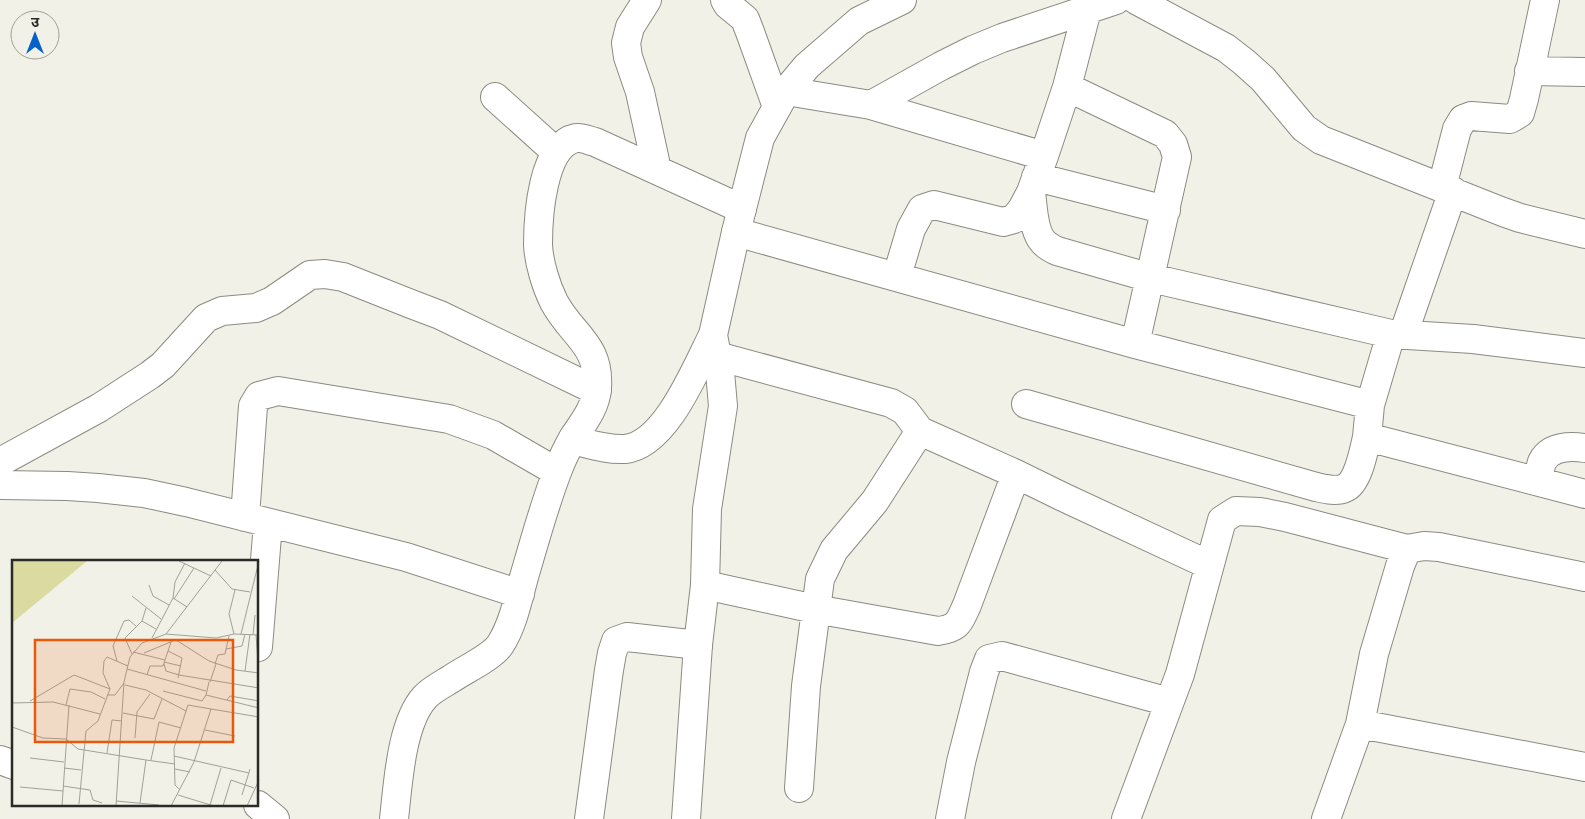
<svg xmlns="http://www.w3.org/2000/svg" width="1585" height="819" viewBox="0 0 1585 819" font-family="'Asap Condensed','Noto Sans Devanagari',sans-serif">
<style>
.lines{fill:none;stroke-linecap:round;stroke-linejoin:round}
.street-casing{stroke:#8b8b82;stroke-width:30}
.secondary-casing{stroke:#8b8b82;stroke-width:30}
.street{stroke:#fff;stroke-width:28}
.secondary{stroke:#fff;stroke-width:28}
.inset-road{fill:none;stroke:#a1a19a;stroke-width:1}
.view{fill:#e8590c;fill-opacity:0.15;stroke:#e8590c;stroke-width:2.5}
.inset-edge{fill:none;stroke:#2a2a26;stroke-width:2.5}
</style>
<rect width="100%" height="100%" fill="#f1f1e7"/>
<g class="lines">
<defs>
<path id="street" d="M647 0 630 27 626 43 628 57 640 92 657 170
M725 0 728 5 745 19 750 32 777 107
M1136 0 1226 48 1244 62 1263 79 1304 128 1321 140 1503 212 1520 218 1585 234
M1529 71 1585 72
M1067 87 1165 134 1173 144 1177 157 1135 344
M786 91 871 105 1044 156
M495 97 556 152
M871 105 941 66 973 50 1002 38 1116 0
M1036 177 1166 210
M1442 187 1457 129 1463 119 1471 116 1510 119 1520 113 1524 99 1545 0
M1031 192C1033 206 1033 227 1041 239 1045 245 1051 248 1057 251L1151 278 1391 334 1473 339 1585 353
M736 232 1135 344 1370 405
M897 276 911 229 922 209 934 205 1003 222 1014 219 1022 209 1031 192 1044 156 1067 87 1087 10
M1391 334 1370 405 1367 437 1585 494
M1403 335 1453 191
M717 356 891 403 905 411 920 431 1016 474 1063 497 1209 565
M1026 404 1316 487C1325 489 1336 492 1345 488 1358 483 1364 450 1367 437
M572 440C589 444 607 450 625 449 666 445 696 368 713 335
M0 462 99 408 150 375 163 365 206 318 222 311 256 308 272 301 310 275 325 274 343 277 411 304 440 315 597 391
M1538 481C1539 475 1540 468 1542 462 1550 446 1570 446 1585 448
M0 485 67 486 98 488 144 493 186 502 406 557 520 594
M245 517 253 406 259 396 278 391 449 419 493 435 557 472
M705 585 815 609 938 631C959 628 959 622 967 605L1016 474
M258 647 268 523
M1360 724 1585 767
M0 760 14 765
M799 788 806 686 820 579 834 550 875 501 920 431
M258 805 275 819
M394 819C398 784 401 723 425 697 431 690 443 684 451 679 464 670 492 657 500 645 513 625 518 599 524 577 535 540 545 502 559 467 563 457 568 447 573 438 583 423 596 407 597 388 600 344 572 336 554 302 546 286 539 263 538 245 538 217 542 145 576 138 582 137 590 141 595 142L742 209
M589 819 609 670 612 653 616 641 627 637 698 645
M950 819 961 762 984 672 989 659 1002 656 1169 702
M1126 819 1180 674 1222 520 1236 511 1260 512 1285 517 1407 549
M1326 819 1360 724 1374 654 1400 566 1407 549 1424 546 1439 547 1585 577"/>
<path id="secondary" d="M686 819 698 645 705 585 707 509 723 406 720 372 713 335 736 232 760 138 786 91 807 66 859 21 902 0"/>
</defs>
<use href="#street" class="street-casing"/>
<use href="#secondary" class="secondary-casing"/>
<use href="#street" class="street"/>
<use href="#secondary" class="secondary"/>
</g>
<g transform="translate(12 560)">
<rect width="246" height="246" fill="#f1f1e7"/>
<path d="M0 1H75L0 63Z" fill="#dbdaa0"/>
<path class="inset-road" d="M167 1 199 16M203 10 220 29 238 32M137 25 141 36 157 45M120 36 149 59M161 38 163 22 173 3M162 39 182 8M130 61 144 69M154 74 204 78 222 74 247 75M222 74 217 54 223 30M229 74 247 1M241 75 243 55M244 75 246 101M140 78 161 38 175 47M164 80 197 101 224 110 247 113M214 89 230 86 233 74M156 91 170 98 166 118M121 92 153 100M132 93 161 81M120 94 113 78 130 61 134 48M105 101 101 86 112 61 117 60 125 67M152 102 169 106M152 104 154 111 167 115 247 128M203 104 206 95 213 94 217 76M115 109 194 131M233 111 238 74M135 115 138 106H151L159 82M197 122 194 135 247 148M198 122 204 104M113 125 134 130 174 151M151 131 190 141 194 135M95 135H103L112 123M215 140 218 136 247 141M18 141 62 115 98 129M0 143 41 142 88 154M54 145 58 129 79 132 93 139M111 153 142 159 150 139M0 167 31 178 54 179 66 189 134 200M193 170 223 176M123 178 125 152 138 134M95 193 100 160 110 161M162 196 237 213M18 198 52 202M139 200 147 162 169 168M52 208 69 210M163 209 178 212M51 226 78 230 81 240 90 243M8 227 51 231M168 230 163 225 162 188 176 145 199 149M166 235 202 246M230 235 238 209M104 241 147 245M128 243 134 200 163 204M67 244 74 171 86 161 98 129 91 113 92 101 95 97 116 106M198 245 209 208M50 246 57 145M104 246 112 122 118 97 130 83 154 74 210 1M159 246 182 202 199 149 247 157M211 246 219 220 242 228M235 246 247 220"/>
<path class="view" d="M23 80H221V182H23Z"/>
<rect width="246" height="246" class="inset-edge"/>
</g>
<g transform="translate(35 35)"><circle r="24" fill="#f1f1e7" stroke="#a1a19a"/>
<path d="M0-4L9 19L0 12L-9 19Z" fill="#0361c9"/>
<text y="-8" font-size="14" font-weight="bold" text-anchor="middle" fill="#2a2a26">उ</text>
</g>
</svg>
